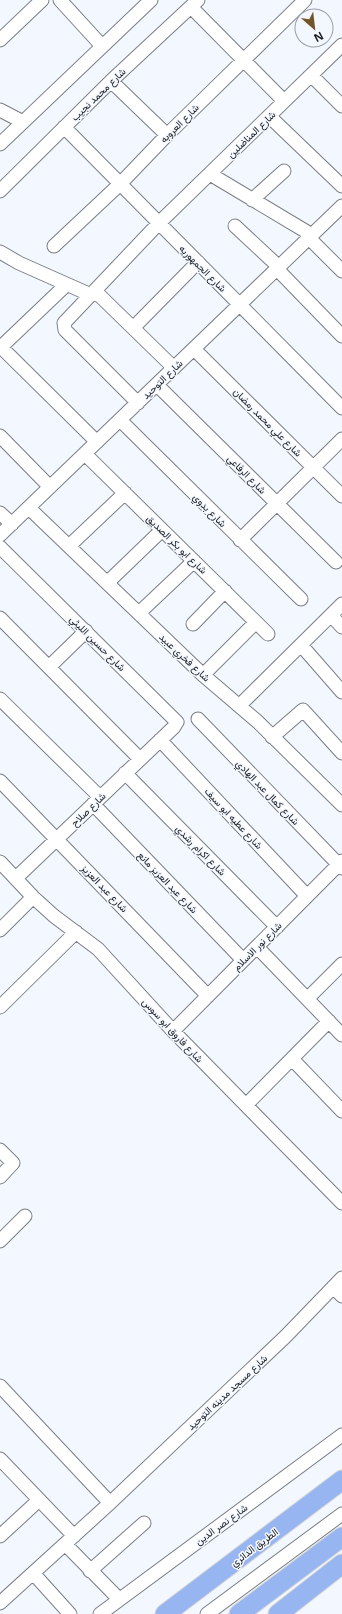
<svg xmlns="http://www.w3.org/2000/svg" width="342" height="1614" viewBox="0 0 342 1614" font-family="'Noto Sans',Vazirmatn,sans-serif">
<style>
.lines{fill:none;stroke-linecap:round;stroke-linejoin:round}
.minor-casing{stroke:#7a7e84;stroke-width:15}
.highway-casing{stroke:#d6d6d6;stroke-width:21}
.minor{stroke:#fff;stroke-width:13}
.highway{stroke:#96b5f1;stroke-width:19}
.labels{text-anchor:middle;stroke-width:3;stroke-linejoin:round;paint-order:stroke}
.street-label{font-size:10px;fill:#191a1d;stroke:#f3f7ff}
</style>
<rect width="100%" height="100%" fill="#f3f7ff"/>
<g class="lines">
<defs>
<path id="minor" d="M60 0 102 46
M191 7 284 101
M0 40 42 0
M311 75 342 106
M111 81 167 135
M0 110 23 122
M269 116 342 186
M64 127 342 408
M0 144 151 0
M210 174 312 235
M0 191 111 81 198 0
M252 200 284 171
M235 226 279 267
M309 238 342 271
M54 246 120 184 167 135 305 0
M0 252 19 263 91 295
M277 269 342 336
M95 291 174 368
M133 328 198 262
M0 346 97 442
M1 347 66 285
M194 349 342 496
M157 385 336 562
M138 403 65 330 64 323 159 223 342 45
M120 420 301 599
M0 436 50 487
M85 454 268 634
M29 508 203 675 258 722 342 805
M0 513 12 524
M0 535 342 206
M240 540 342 439
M69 546 125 493
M0 547 177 722 174 727 16 878
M107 583 162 530
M139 613 194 561
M331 615 342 627
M0 618 140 759
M193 624 225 591
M301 645 342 692
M49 667 86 631
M203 675 256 622
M0 699 100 797
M239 706 342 604
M198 719 342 868
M272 737 303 710 342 753
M160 740 307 896
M125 773 277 927
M0 781 208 996
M93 804 243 960
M0 862 33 897 54 916 98 949 173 1031 342 1203
M0 930 33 897
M257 947 342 1035
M307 999 342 964
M0 1007 76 932
M173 1031 342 861
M292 1059 342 1111
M246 1105 329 1021
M0 1150 13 1163 0 1177
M0 1241 25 1216
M333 1287 342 1296
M0 1386 110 1503
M0 1459 74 1536
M0 1536 39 1500
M65 1544 119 1599
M90 1571 144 1523
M33 1573 70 1614
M0 1603 110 1503 286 1336 342 1278
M100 1614 342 1435
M207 1614 342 1514"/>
<path id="highway" d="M165 1614 342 1480
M239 1614 342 1537
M278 1614 342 1564"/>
</defs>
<use href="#minor" class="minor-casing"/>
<use href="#highway" class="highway-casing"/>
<use href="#minor" class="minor"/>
<use href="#highway" class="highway"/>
</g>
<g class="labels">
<g class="street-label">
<text transform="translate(98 94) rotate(-44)" y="4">شارع محمد نجيب</text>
<text transform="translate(179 123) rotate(-45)" y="4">شارع العروبه</text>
<text transform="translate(251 134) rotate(-44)" y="4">شارع المناضلين</text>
<text transform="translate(203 268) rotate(45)" y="4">شارع الجمهوريه</text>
<text transform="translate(162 379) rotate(-44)" y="4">شارع التوحيد</text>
<text transform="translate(268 422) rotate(45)" y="4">شارع علي محمد رمضان</text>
<text transform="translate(247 474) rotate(45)" y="4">شارع الرفاعي</text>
<text transform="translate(210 510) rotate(45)" y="4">شارع بدوي</text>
<text transform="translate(177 544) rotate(44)" y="4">شارع ابو بكر الصديق</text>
<text transform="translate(98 643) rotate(45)" y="4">شارع حسين الليثي</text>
<text transform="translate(185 657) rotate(43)" y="4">شارع فخري عبيد</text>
<text transform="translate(268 792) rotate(46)" y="4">شارع كمال عبد الهادي</text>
<text transform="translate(88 809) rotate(-44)" y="4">شارع صلاح</text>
<text transform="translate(234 818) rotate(47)" y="4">شارع عطيه ابو سيف</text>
<text transform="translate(201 850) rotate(45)" y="4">شارع اكرام رشدي</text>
<text transform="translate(168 882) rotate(46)" y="4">شارع عبد العزيز مانع</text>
<text transform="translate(105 888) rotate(46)" y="4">شارع عبد العزيز</text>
<text transform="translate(257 946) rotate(-45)" y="4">شارع نور الاسلام</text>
<text transform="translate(173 1030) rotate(47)" y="4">شارع فاروق ابو سوس</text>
<text transform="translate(227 1392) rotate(-43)" y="4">شارع مسجد مدينه التوحيد</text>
<text transform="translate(221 1524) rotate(-36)" y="4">شارع نصر الدين</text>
<text transform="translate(254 1547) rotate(-37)" y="4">الطريق الدائري</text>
</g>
</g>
<g transform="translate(314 28) rotate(152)"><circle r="19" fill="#f3f7ff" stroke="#9c9fa5"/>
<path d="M0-3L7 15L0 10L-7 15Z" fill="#73552a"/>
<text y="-6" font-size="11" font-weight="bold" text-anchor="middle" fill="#191a1d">N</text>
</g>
</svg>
